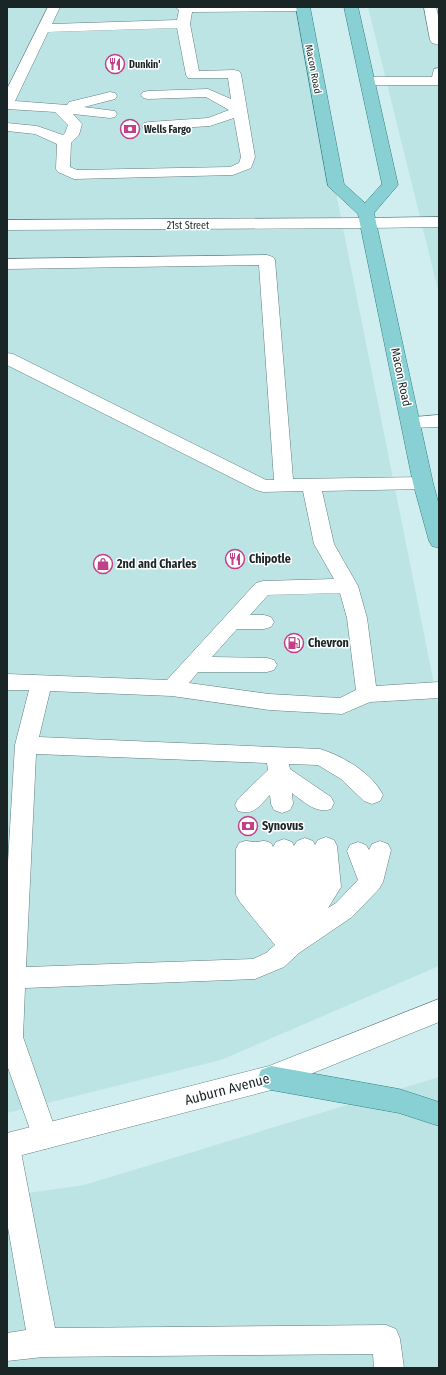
<svg xmlns="http://www.w3.org/2000/svg" width="446" height="1375" viewBox="0 0 446 1375" font-family="'Fira Sans Condensed',sans-serif">
<style>
.built{fill:#bde4e5}
.lines{fill:none;stroke-linecap:round;stroke-linejoin:round}
.service-casing{stroke:#637e7f;stroke-width:1}
.minor-casing{stroke:#637e7f;stroke-width:1}
.tertiary-casing{stroke:#637e7f;stroke-width:1}
.primary-casing{stroke:#2e8083;stroke-width:1}
.service{fill:#fff;fill-rule:evenodd}
.minor{fill:#fff;fill-rule:evenodd}
.tertiary{fill:#fff;fill-rule:evenodd}
.primary{fill:#88d0d3;fill-rule:evenodd}
.labels{text-anchor:middle;stroke-width:3;stroke-linejoin:round;paint-order:stroke}
.far-poi-label{font-size:10px;font-weight:bold;fill:#1a2526;stroke:#fff;text-anchor:start}
.far-street-label{font-size:10px;fill:#1a2526;stroke:#fff}
.street-label{font-size:12px;fill:#1a2526;stroke:#fff}
.poi-label{font-size:12px;font-weight:bold;fill:#1a2526;stroke:#fff;text-anchor:start}
.near-street-label{font-size:14px;fill:#1a2526;stroke:#fff}
</style>
<rect width="100%" height="100%" fill="#d0eeef"/>
<path class="built" d="M7 7H299L439 709V966L221 1060 7 1113Z
M368 7H439V294Z
M439 1077V1368H7V1196L84 1185Z"/>
<g class="lines">
<defs>
<path id="service" d="M48 7H60L52 24 177 20 179 10 175 7H307L306 10 301 11 192 12 190 24 199 71 234 70 239 71 241 74 255 157 251 168 233 175 74 179 58 172 56 169 57 144 35 134 7 131V123L37 126 63 135 65 133 68 125 55 112 7 109V89ZM177 28 186 75 188 78H228L231 99 208 89 148 91 143 92 141 95 143 98 148 99 206 97 229 110 208 118 149 122 144 123 142 126 144 129 149 130 210 126 234 118 241 157 239 163 230 167 77 170 70 167 71 143 79 135 82 124 73 114 110 118 115 117 117 114 115 111 84 107 115 99 117 96 115 93 110 92 69 102 67 105 15 101 48 32Z
M424 7H436L439 19V45L432 43 430 40Z
M439 68 438 85H368L363 84 361 81 363 78 368 77H432L434 69Z
M439 217V227L369 228 364 226 361 223 364 220 369 218Z
M267 255 273 257 275 260 293 479 423 477 430 479 432 483 430 487 423 489 322 491 334 544 358 586 367 618 376 686 439 682V698L370 702 342 714 269 710 172 696 50 691 39 737 320 749C343 756 372 773 383 795L380 801 372 804 364 801 341 779 318 765 289 764 290 769 331 797 334 803 331 809C316 814 304 802 292 793L293 804 290 810 282 813 274 810 271 804 270 795C259 806 254 816 238 811L235 805 238 799 268 770 267 763 36 754 26 967 253 959 266 953 275 945 240 902 236 895V849L239 843C249 839 247 842 255 842 263 842 261 839 271 843L273 847 276 842 284 839 292 842 294 846 297 841 305 838 313 841 315 845 318 840 326 837 334 840 337 846 341 887 328 908 336 903 358 880 347 851 350 845 358 842 366 845 369 850 372 844 380 841 388 844 391 850 383 882 379 889 352 917 299 953 284 967 255 979 25 988 23 1037 58 1137 54 1146 45 1149 36 1146 7 1065V879L15 745 29 690H7V674L167 680 256 583 263 581 334 579 314 544 303 491 263 492 256 490 7 365V353L13 354 266 480H274L259 265 7 269V259ZM340 593 347 618 356 690 340 698 269 694 189 683 198 672H267L274 670 277 665 274 660 267 658 212 657 237 629H264L271 627 274 622 271 617 264 615H250L268 595Z
M439 415V427L410 428 404 426 401 422 404 418Z
M7 1135 16 1138 20 1147 55 1328 386 1325 396 1329 400 1339 404 1368H374L373 1354 43 1357 7 1361V1333L26 1330 7 1222Z"/>
<path id="minor" d="M369 218 375 220 377 223 375 226 369 228 7 230V220Z"/>
<path id="tertiary" d="M439 999V1022L271 1090 7 1159V1133L269 1066Z"/>
<path id="primary" d="M296 7H310L344 184 365 203 382 184 344 7H358L398 185 374 213 433 483 439 505V548L432 546 429 541 413 483 358 214 328 186Z
M271 1066 399 1089 439 1102V1126L399 1113 271 1090 261 1086 258 1078 261 1070Z"/>
</defs>
<use href="#service" class="service-casing"/>
<use href="#minor" class="minor-casing"/>
<use href="#tertiary" class="tertiary-casing"/>
<use href="#primary" class="primary-casing"/>
<use href="#service" class="service"/>
<use href="#minor" class="minor"/>
<use href="#tertiary" class="tertiary"/>
<use href="#primary" class="primary"/>
</g>
<defs>
<symbol id="restaurant-ring" viewBox="-11 -11 22 22"><circle r="9.5" fill="#fff" stroke="#c14089" stroke-width="1.5"/><path d="M-5-6h1v4h1v-4h1v4h1v-4h1v5L-1.5 .5V6h-2V.5L-5-1ZM5-6V6H3V1.5H1.5Q1.5-4 5-6Z" fill="#c14089"/></symbol>
<symbol id="bank-ring" viewBox="-11 -11 22 22"><circle r="9.5" fill="#fff" stroke="#c14089" stroke-width="1.5"/><path d="M-6-4H6V4H-6ZM0-2.3a2.3 2.3 0 1 0 0 4.6a2.3 2.3 0 1 0 0-4.6Z" fill="#c14089"/></symbol>
<symbol id="shop-ring" viewBox="-11 -11 22 22"><circle r="9.5" fill="#fff" stroke="#c14089" stroke-width="1.5"/><path d="M-5-2.5h2.3a2.7 3.5 0 0 1 5.4 0H5L5.5 6h-11ZM-1.5-2.5h3a1.5 2.3 0 0 0-3 0Z" fill="#c14089"/></symbol>
<symbol id="fuel-ring" viewBox="-11 -11 22 22"><circle r="9.5" fill="#fff" stroke="#c14089" stroke-width="1.5"/><path d="M-5.5-6h7V0h2V4h1.3V-2.5L3-4.5l.8-.8L6-3V5H2.5V1h-1V6h-7ZM-4.2-4.7v3.2H.2V-4.7Z" fill="#c14089"/></symbol>
</defs>
<g fill-rule="evenodd">
<use href="#restaurant-ring" x="104" y="53" width="22" height="22"/>
<use href="#bank-ring" x="119" y="118" width="22" height="22"/>
<use href="#restaurant-ring" x="224" y="548" width="22" height="22"/>
<use href="#shop-ring" x="92" y="553" width="22" height="22"/>
<use href="#fuel-ring" x="283" y="632" width="22" height="22"/>
<use href="#bank-ring" x="237" y="815" width="22" height="22"/>
</g>
<g class="labels">
<g class="far-poi-label">
<text x="129" y="68">Dunkin'</text>
<text x="144" y="133">Wells Fargo</text>
</g>
<g class="far-street-label">
<text transform="translate(314 69) rotate(79)" y="4">Macon Road</text>
<text x="188" y="229">21st Street</text>
</g>
<g class="street-label">
<text transform="translate(401 377) rotate(78)" y="4">Macon Road</text>
</g>
<g class="poi-label">
<text x="249" y="563">Chipotle</text>
<text x="117" y="568">2nd and Charles</text>
<text x="308" y="647">Chevron</text>
<text x="262" y="830">Synovus</text>
</g>
<g class="near-street-label">
<text transform="translate(227 1089) rotate(-15)" y="5">Auburn Avenue</text>
</g>
</g>
<rect width="446" height="1375" fill="none" stroke="#1a2526" stroke-width="16"/>
</svg>
